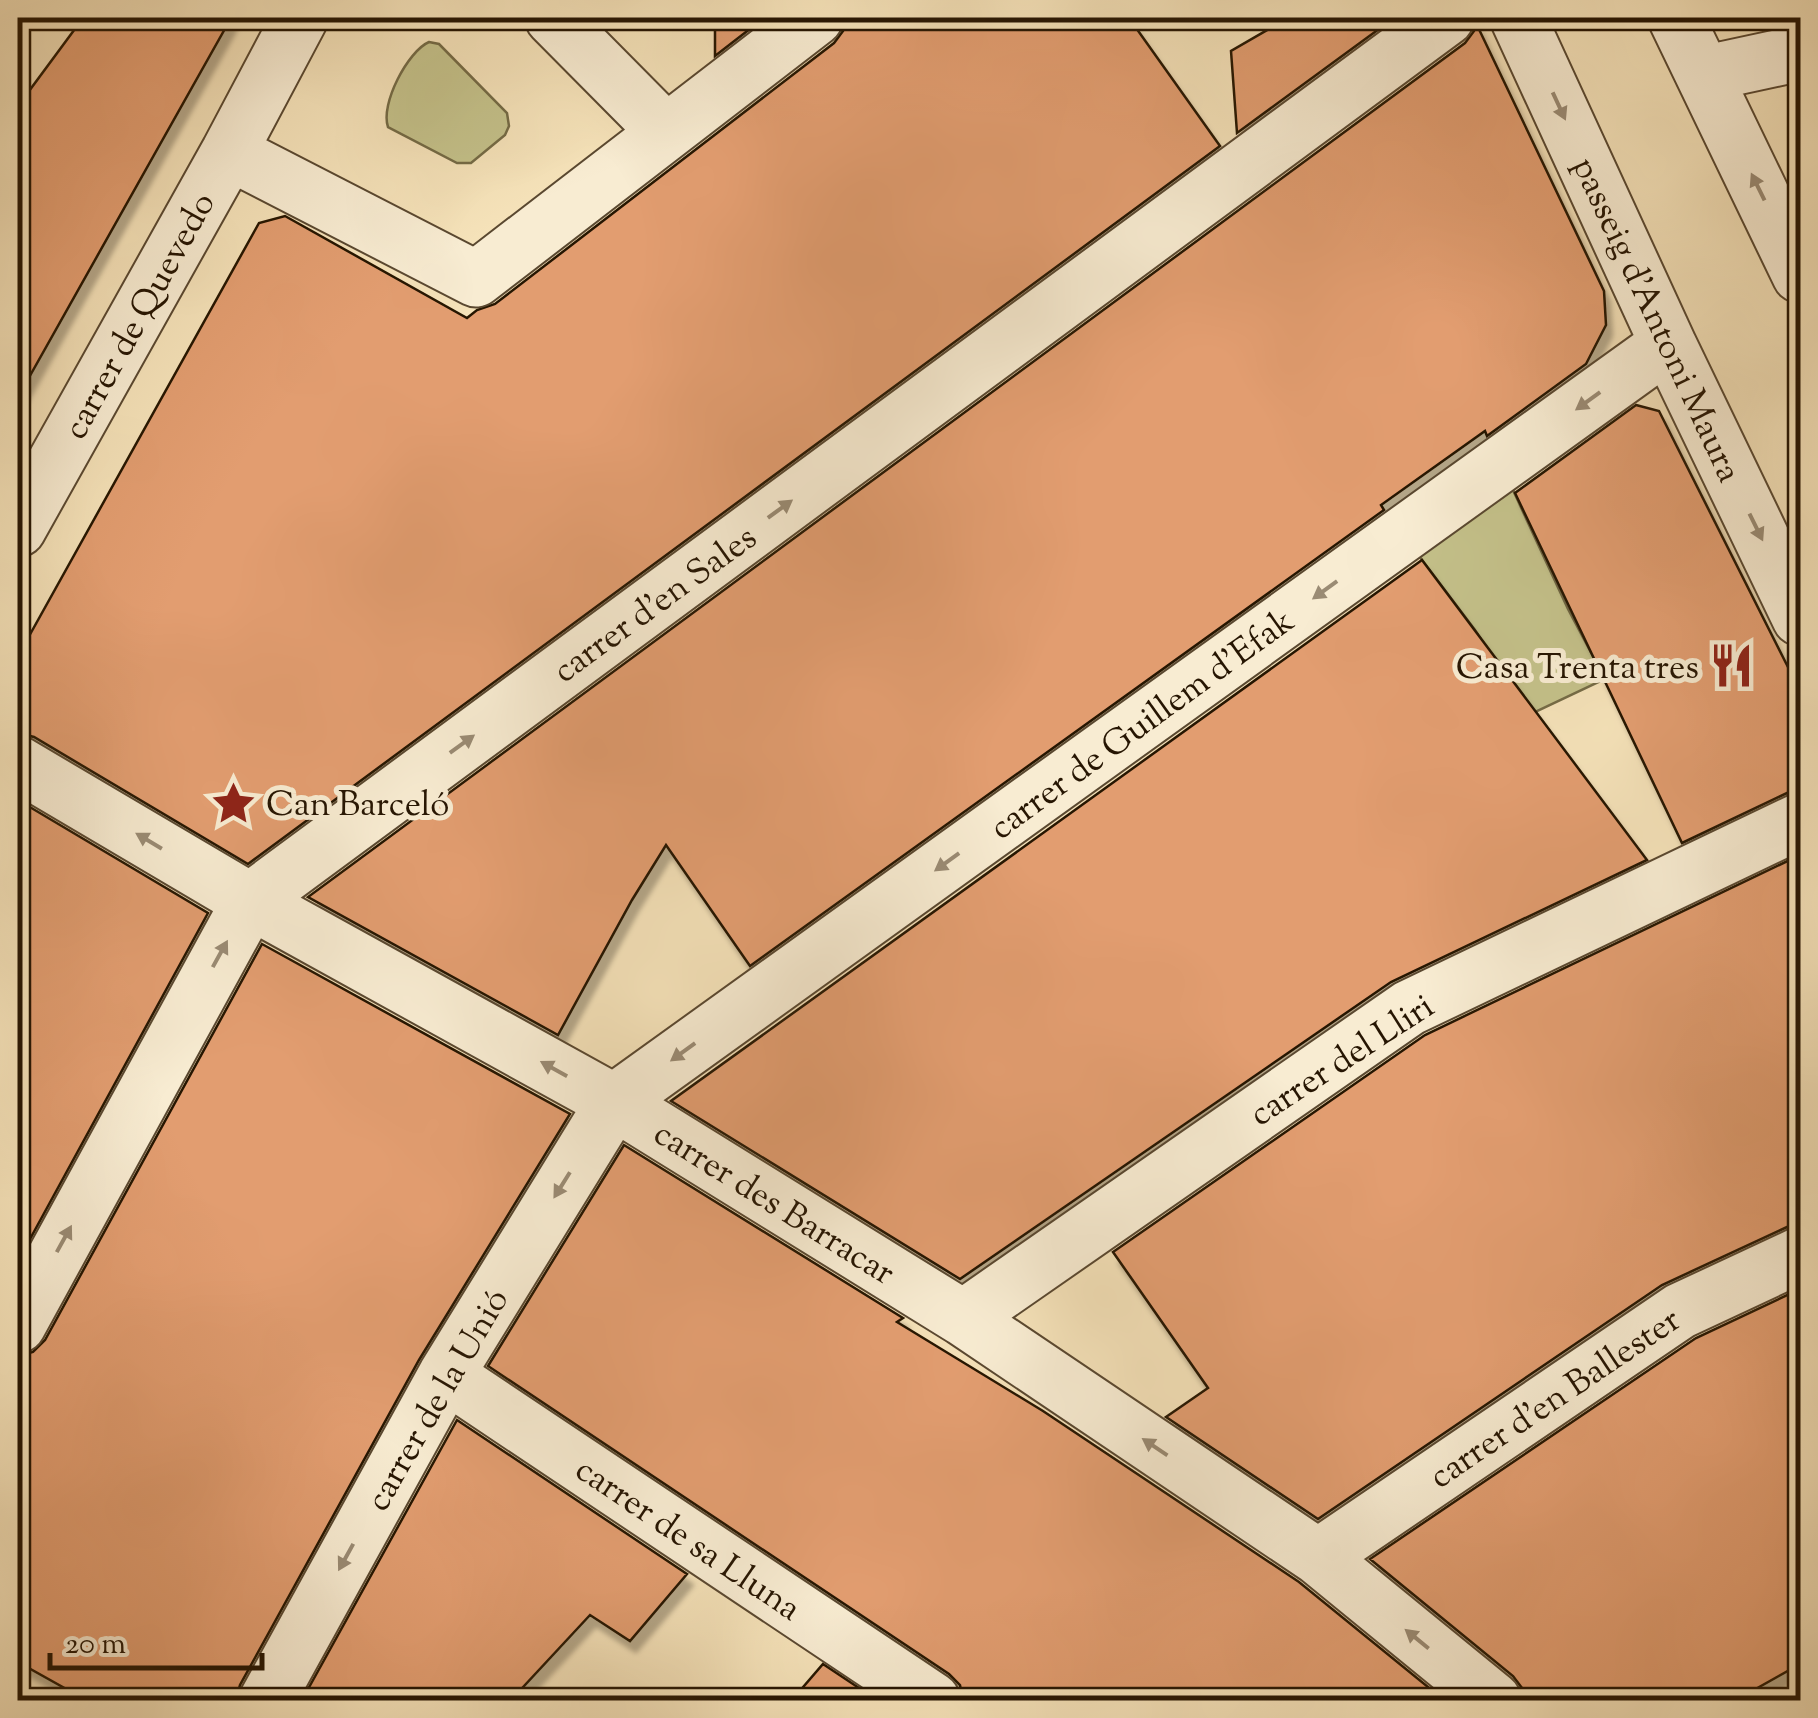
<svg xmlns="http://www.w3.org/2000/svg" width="1818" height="1718" viewBox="0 0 1818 1718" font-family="'Sorts Mill Goudy',serif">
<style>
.green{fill:#c4c18a;stroke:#756b46;stroke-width:2.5}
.building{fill:#e29d70;stroke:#261502;stroke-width:2.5;filter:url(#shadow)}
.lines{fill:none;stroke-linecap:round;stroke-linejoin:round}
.minor-casing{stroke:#5a4830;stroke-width:59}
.minor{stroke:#f8ecd2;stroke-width:55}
.oneway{fill:#9a8b74}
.labels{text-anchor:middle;stroke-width:10;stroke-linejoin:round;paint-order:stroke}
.street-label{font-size:35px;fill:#261502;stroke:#f8ecd2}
.poi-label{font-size:35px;fill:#261502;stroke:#f8ecd2;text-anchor:end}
</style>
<defs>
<filter id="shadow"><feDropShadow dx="6" dy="11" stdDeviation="2.5" flood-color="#0004"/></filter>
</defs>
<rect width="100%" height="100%" fill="#f5e2b9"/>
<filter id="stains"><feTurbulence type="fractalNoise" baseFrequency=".002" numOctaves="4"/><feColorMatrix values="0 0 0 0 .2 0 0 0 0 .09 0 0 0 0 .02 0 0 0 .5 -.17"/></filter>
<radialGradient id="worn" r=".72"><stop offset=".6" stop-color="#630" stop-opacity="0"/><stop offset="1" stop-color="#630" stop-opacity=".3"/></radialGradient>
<path class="green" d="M429 42 439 44 507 113 509 126 505 135 471 163H457L388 127C380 104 408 51 429 42Z
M1512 488 1568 609 1605 679 1529 715 1475 630 1419 556Z"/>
<path class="building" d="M83 18H231L18 397V106Z
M715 18H764L715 56Z
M846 18H1129L1220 146 248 864 34 737 18 733V656L259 223 285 216 467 318 477 310 495 304 834 43 843 31Z
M1288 18H1394L1237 133 1231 51Z
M1476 23 1604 291 1606 325 1586 364 1487 436 1485 431 1381 505 1384 510 750 966 666 845 632 900 558 1035 308 897 1465 43 1474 31Z
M1636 405 1659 411 1800 691V790L1787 793 1682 843 1515 493Z
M1422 560 1647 860 1391 982 960 1279 671 1101Z
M18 800 208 913 18 1261Z
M1800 855V1224L1787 1227 1662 1285 1318 1519 1166 1417 1208 1388 1113 1252 1425 1035Z
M262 944 570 1114 419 1360 240 1685 236 1700H86L18 1662V1356L33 1352 45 1340Z
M624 1145 903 1318 897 1322 1043 1411 1299 1582 1444 1700H963L960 1685 949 1674 488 1366Z
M1800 1289V1664L1736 1700H1524L1522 1688 1513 1676 1370 1559 1696 1338Z
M457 1420 687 1574 630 1641 590 1615 511 1700H302Z
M823 1664 877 1700H792Z"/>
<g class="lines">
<defs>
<path id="minor" d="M553 18 666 132
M1518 18 1668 344 1800 618
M1676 18 1800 275
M1703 74 1800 53
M229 152 476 279 815 18
M18 529 229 152 300 18
M18 764 250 901 614 1102 963 1318 1318 1557 1493 1700
M963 1318 1409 1008 1800 821
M18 1325 250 901 1446 18
M446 1375 932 1700
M1318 1557 1680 1311 1800 1255
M267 1700 446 1375 614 1102 1668 344"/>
</defs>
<use href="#minor" class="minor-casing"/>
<use href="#minor" class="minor"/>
</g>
<defs><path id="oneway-solid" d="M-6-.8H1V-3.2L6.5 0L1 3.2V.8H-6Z" transform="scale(2.5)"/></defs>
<g class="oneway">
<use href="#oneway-solid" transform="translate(1559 106) rotate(65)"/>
<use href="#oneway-solid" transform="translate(1758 187) rotate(-116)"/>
<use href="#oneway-solid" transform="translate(1588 401) rotate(144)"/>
<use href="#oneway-solid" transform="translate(780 509) rotate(-36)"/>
<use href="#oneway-solid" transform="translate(1756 527) rotate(64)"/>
<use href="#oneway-solid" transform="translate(1325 590) rotate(144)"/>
<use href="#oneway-solid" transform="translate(462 744) rotate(-36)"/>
<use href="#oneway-solid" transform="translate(149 841) rotate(-149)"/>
<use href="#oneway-solid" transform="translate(947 862) rotate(144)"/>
<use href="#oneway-solid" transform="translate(220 954) rotate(-61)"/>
<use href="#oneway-solid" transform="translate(683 1052) rotate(144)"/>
<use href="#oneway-solid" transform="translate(554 1069) rotate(-151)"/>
<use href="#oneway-solid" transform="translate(562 1185) rotate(122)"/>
<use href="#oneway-solid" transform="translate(64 1239) rotate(-61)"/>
<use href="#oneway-solid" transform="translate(1155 1447) rotate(-146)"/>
<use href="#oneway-solid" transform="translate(346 1557) rotate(119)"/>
<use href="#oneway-solid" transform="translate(1417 1639) rotate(-141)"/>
</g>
<defs>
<symbol id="restaurant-bare" viewBox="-9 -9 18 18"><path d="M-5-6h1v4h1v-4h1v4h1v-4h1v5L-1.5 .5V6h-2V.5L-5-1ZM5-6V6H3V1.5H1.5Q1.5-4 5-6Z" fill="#8f2418" stroke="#f8ecd2" stroke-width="2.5" paint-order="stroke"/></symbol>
<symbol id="sight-bare" viewBox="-9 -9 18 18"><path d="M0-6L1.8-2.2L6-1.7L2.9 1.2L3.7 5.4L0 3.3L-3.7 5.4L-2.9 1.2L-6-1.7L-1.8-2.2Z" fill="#8f2418" stroke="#f8ecd2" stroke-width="2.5" paint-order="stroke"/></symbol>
</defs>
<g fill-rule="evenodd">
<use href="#restaurant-bare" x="1700" y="634" width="63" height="63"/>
<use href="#sight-bare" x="202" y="772" width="63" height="63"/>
</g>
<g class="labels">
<g class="street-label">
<text transform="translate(138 315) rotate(-61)" y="12">carrer de Quevedo</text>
<text transform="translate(1658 319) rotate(65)" y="12">passeig d'Antoni Maura</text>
<text transform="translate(654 603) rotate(-36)" y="12">carrer d'en Sales</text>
<text transform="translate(1141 723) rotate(-36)" y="12">carrer de Guillem d'Efak</text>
<text transform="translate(1341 1059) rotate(-33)" y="12">carrer del Lliri</text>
<text transform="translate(775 1202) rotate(32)" y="12">carrer des Barracar</text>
<text transform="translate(1554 1397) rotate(-34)" y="12">carrer d'en Ballester</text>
<text transform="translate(436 1399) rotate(-60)" y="12">carrer de la Unió</text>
<text transform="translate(689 1538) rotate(34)" y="12">carrer de sa Lluna</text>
</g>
<g class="poi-label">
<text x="1699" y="678">Casa Trenta tres</text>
<text x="266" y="815" text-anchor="start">Can Barceló</text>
</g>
</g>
<rect width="1818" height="1718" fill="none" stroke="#f5e2b9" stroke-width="60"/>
<rect x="20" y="20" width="1778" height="1678" fill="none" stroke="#261502" stroke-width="5"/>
<rect x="30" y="30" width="1758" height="1658" fill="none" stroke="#261502" stroke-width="2.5"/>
<path d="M50 1653v15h212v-15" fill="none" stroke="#261502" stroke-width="5"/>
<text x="65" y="1653" font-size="30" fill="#261502" stroke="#f8ecd2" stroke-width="8" paint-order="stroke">20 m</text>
<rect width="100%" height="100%" filter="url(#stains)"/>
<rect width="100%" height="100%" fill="url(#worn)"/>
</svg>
